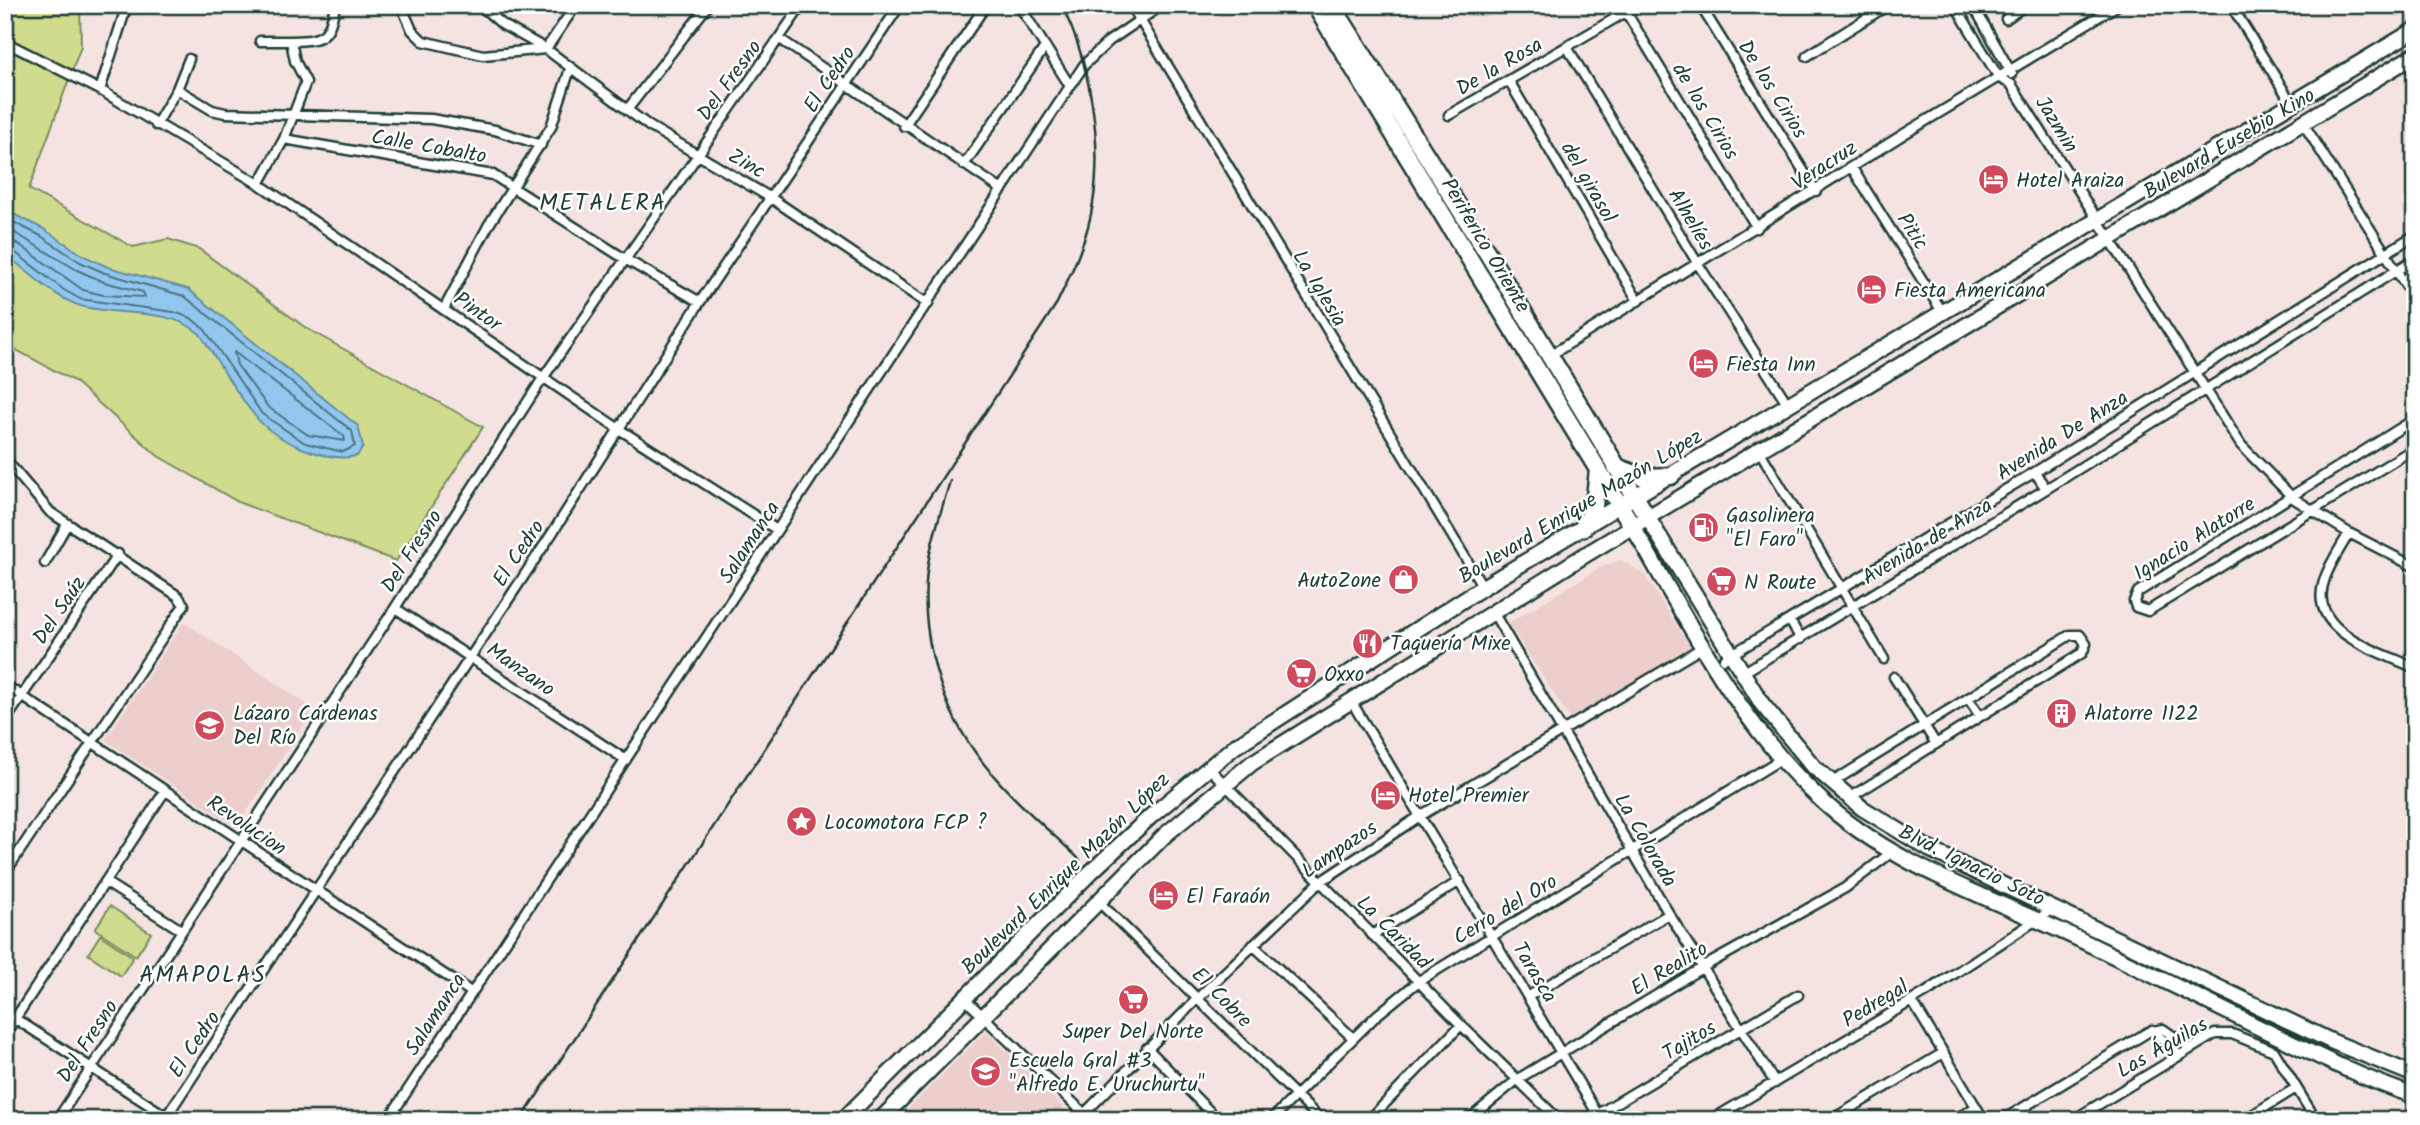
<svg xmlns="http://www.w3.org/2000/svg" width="2420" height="1125" viewBox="0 0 2420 1125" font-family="Kalam,sans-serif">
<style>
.built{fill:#eccfcc}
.green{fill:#d0db8e;stroke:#788c61;stroke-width:2}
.water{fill:#91c6ef;stroke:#638fa4;stroke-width:2}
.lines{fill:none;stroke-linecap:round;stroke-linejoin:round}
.shore{stroke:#4d747f;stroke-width:2}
.street-casing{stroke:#1f3d34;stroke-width:13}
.primary-casing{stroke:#1f3d34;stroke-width:19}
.highway-casing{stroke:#1f3d34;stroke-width:21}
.street{stroke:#fff;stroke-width:8}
.primary{stroke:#fff;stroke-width:14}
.highway{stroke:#fff;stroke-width:16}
.rail{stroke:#1f3d34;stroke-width:2.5}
.labels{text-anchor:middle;stroke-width:5;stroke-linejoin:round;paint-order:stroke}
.street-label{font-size:21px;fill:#1f3d34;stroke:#fff}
.poi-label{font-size:21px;fill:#1f3d34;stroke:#fff;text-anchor:start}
.neighbourhood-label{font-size:23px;letter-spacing:2px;fill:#1f3d34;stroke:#fff}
</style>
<rect width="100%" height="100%" fill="#f4e3e1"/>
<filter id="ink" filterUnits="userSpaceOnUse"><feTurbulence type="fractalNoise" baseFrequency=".0143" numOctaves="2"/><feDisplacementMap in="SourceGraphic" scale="14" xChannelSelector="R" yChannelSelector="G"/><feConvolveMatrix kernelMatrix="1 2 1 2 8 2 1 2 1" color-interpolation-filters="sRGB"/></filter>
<g filter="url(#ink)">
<path class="built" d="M1621 560 1644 574 1690 647 1571 720 1508 623 1605 565Z
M184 622 314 709 237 827 105 740Z
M986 1031 1068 1112 1060 1120H897Z"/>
<path class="green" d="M5 5H80L81 46 29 189 133 247 168 239 199 249 306 328 483 427 396 561 240 503 158 456 74 381 5 344Z
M110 906 151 933 136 956 95 929Z
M100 935 133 957 121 976 88 954Z"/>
<path class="water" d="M5 210 44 229 84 256 108 267 188 289 358 426 363 447 357 456C326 463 275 441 255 416 234 390 218 361 200 334 168 306 119 317 81 306 54 298 28 271 5 254Z"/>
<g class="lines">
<path class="shore" d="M5 218 41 236 80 262 105 273 184 296 352 431 355 446 343 452 305 443 262 414 205 330 191 318 174 312 80 299 64 290 12 250 5 249
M5 227 77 270 104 282 143 292 145 297 103 295 83 290 17 243 5 240
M234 352 344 436 345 441 308 435 268 407 237 365Z"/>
<defs>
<path id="street" d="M127 5 100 90 259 184 619 429 777 530
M401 5 412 30 423 41 483 55 546 49 576 5
M480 5 503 25 546 49 649 126 771 198 928 304
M1019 5 1070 86
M1131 5 1483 587
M1700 5 1816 191
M1955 5 1999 78 2011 84 2241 445 2293 498 2349 533 2415 567
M1973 5 2012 74
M2231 5 2292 104
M1626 12 1757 228
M2006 19 2025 5
M780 39 1002 190
M260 41H291
M5 42 100 90
M1567 47 1698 264 1789 406
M1807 56 1888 5
M1509 81 1638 301
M177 89 189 59
M627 110 708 5
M1449 115 1638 5
M2303 123 2415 300
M156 125 177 89 212 110 225 113 431 119 495 130 541 145
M904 126 986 5
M284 139 493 175 625 259 700 302
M964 165 1045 47
M1852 168 1943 313
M259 184 284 139 306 82 295 61 291 41C324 40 329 38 335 5
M444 309 488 226 551 127 570 69
M1549 356 1904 134 2118 5
M2415 419 2138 592 2134 601 2136 607 2148 611 2415 448
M1759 450 1884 659
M5 459 50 512 178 596 184 605 5 873
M2035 472 2046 489
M2349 533C2340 549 2329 564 2324 581 2307 633 2380 651 2415 668
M45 563 67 524
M395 608 626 760
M1493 612 1669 914 1775 1083
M1790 621 1801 639
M1724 659 2035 472 2415 235
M1741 674 2046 489 2415 259
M1894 677 1936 744
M5 685 471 992
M1968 698 1980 716
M1350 699 1601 1120
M5 721 118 554
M1208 767 1461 1025 1559 1120
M1831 783 2070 635H2080L2086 644 2082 653 1849 798
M105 882 181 930
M1098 901 1321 1120
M1372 935 1460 881
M1253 945 1353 1038
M1529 996 1669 914
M965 999 1091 1120
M1912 1001 1984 1120
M5 1012 166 1116
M2152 1030 2179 1055
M5 1034 165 791
M1147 1048 1218 1120
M2274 1051 2316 1120
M1598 1114 1798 995
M2006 1118 2148 1032 2163 1029 2190 1048
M57 1120 395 608 543 378 802 5
M164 1120 553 532 700 302 900 5
M388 1120 1084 65 1109 41 1162 5
M1078 1120 1199 997 1320 882 1420 816 1703 647
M1271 1120 1377 1015 1419 981 1781 759
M1369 1120 1461 1025
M1468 1120 1518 1079 1705 966 1845 888 1892 852
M1711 1120 1925 993 2053 909
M1831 1120 1943 1053
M1954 1120 1976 1107
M2073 1120 2215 1034H2232L2274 1051
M2244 1120 2296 1088"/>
<path id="primary" d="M1648 518 1762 704 1814 767 1862 808 1929 849 2003 885 2333 1042 2415 1075
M1633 527C1687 620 1738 722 1817 796 1891 867 1994 898 2085 942 2143 970 2202 999 2260 1028 2310 1052 2361 1078 2415 1096
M843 1120 1092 871 1151 816 1234 747 1483 587 2415 30
M880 1120 1165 835 1252 763 1585 555 2415 55"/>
<path id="highway" d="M1315 5 1633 527
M1332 5 1488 254 1648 518
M1616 467 1644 477 1671 476
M1583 528 1594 506 1598 470"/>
</defs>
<use href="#street" class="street-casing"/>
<use href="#primary" class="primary-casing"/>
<use href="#highway" class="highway-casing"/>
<use href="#street" class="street"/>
<use href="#primary" class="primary"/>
<use href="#highway" class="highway"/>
<path class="rail" d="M950 481C943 505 935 529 930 553 916 619 936 698 975 752 1003 792 1045 826 1080 860
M521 1120 1057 303C1072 272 1088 238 1093 203 1103 142 1090 60 1061 5"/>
</g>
</g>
<defs>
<symbol id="hotel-disc" viewBox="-11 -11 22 22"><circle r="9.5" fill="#d1495b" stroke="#fff"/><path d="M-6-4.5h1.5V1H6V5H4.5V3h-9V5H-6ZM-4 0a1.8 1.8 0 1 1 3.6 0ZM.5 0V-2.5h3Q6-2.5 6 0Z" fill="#fff"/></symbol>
<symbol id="fuel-disc" viewBox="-11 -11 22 22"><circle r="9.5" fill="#d1495b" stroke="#fff"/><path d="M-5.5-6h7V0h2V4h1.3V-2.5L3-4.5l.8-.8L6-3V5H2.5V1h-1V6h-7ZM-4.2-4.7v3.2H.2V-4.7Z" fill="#fff"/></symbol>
<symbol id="shop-disc" viewBox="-11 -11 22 22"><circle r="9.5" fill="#d1495b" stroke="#fff"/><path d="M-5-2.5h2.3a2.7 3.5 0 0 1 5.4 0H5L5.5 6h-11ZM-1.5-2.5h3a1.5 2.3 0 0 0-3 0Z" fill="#fff"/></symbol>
<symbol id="supermarket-disc" viewBox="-11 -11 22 22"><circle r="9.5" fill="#d1495b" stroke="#fff"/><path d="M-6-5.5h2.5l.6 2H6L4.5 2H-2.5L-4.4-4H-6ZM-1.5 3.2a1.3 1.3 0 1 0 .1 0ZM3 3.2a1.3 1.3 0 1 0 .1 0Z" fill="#fff"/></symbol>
<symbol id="restaurant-disc" viewBox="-11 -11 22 22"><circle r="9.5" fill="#d1495b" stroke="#fff"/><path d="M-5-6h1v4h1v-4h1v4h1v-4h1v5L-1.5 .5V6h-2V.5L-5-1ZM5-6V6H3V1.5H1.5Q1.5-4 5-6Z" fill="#fff"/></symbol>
<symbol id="building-disc" viewBox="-11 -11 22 22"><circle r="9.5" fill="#d1495b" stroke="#fff"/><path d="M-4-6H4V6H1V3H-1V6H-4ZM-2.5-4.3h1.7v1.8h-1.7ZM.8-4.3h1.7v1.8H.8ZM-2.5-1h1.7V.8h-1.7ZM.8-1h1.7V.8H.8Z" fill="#fff"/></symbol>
<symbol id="school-disc" viewBox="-11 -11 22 22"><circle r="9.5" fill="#d1495b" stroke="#fff"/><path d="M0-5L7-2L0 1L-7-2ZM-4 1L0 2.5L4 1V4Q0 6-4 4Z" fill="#fff"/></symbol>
<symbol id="sight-disc" viewBox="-11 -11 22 22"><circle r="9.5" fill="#d1495b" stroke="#fff"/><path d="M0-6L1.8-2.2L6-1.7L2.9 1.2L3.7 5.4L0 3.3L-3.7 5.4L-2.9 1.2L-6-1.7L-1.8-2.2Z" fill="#fff"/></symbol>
</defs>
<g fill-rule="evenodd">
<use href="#hotel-disc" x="1976" y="162" width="35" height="35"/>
<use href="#hotel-disc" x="1854" y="272" width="35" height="35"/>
<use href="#hotel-disc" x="1686" y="346" width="35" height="35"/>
<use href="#fuel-disc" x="1686" y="510" width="35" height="35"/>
<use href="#shop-disc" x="1386" y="562" width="35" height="35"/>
<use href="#supermarket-disc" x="1704" y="564" width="35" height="35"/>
<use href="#restaurant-disc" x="1350" y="626" width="35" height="35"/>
<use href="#supermarket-disc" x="1284" y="656" width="35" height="35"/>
<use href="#building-disc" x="2044" y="696" width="35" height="35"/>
<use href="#school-disc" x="192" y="708" width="35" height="35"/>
<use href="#hotel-disc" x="1368" y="778" width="35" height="35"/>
<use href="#sight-disc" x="784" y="804" width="35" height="35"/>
<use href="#hotel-disc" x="1146" y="878" width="35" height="35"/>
<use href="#supermarket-disc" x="1116" y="982" width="35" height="35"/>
<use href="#school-disc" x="968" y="1054" width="35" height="35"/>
</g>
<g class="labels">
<g class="street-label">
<text transform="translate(1499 66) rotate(-30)" y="7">De la Rosa</text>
<text transform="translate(829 79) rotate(-56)" y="7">El Cedro</text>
<text transform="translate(729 80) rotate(-54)" y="7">Del Fresno</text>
<text transform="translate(1773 89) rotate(58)" y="7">De los Cirios</text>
<text transform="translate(1706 111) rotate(59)" y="7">de los Cirios</text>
<text transform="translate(2057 124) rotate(58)" y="7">Jazmin</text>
<text transform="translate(2229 143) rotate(-31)" y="7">Bulevard Eusebio Kino</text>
<text transform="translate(429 146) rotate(10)" y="7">Calle Cobalto</text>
<text transform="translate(747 163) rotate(30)" y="7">Zinc</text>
<text transform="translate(1824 165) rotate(-33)" y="7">Veracruz</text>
<text transform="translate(1589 182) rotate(60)" y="7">del girasol</text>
<text transform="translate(1691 219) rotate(59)" y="7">Alhelíes</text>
<text transform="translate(1913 231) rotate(57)" y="7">Pitic</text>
<text transform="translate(1486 245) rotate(59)" y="7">Periferico Oriente</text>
<text transform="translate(1320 288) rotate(59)" y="7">La Iglesia</text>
<text transform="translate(478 311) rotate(35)" y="7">Pintor</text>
<text transform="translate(2062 435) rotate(-32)" y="7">Avenida De Anza</text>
<text transform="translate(1580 506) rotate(-31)" y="7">Boulevard Enrique Mazón López</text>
<text transform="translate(2194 538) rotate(-32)" y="7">Ignacio Alatorre</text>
<text transform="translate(1927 541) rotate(-31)" y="7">Avenida de Anza</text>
<text transform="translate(749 542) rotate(-57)" y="7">Salamanca</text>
<text transform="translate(411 551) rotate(-57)" y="7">Del Fresno</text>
<text transform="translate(518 553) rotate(-56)" y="7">El Cedro</text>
<text transform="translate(59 610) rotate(-56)" y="7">Del Saúz</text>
<text transform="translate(521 669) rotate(35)" y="7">Manzano</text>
<text transform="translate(247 825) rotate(34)" y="7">Revolucion</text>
<text transform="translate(1646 840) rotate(60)" y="7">La Colorada</text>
<text transform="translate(1339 849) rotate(-34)" y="7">Lampazos</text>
<text transform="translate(1972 865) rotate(26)" y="7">Blvd. Ignacio Soto</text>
<text transform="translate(1065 873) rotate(-44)" y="7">Boulevard Enrique Mazón López</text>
<text transform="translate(1505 909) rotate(-31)" y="7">Cerro del Oro</text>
<text transform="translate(1394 932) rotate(45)" y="7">La Caridad</text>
<text transform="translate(1669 968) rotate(-31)" y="7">El Realito</text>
<text transform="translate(1535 972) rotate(59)" y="7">Tarasca</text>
<text transform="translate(1222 997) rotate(45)" y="7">El Cobre</text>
<text transform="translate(1875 1003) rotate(-31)" y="7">Pedregal</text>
<text transform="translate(435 1014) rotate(-57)" y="7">Salamanca</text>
<text transform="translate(1689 1040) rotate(-31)" y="7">Tajitos</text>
<text transform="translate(87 1041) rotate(-57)" y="7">Del Fresno</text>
<text transform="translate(194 1044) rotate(-56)" y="7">El Cedro</text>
<text transform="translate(2162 1047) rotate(-30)" y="7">Las Águilas</text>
</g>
<g class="poi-label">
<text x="2016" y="187">Hotel Araiza</text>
<text x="1894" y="297">Fiesta Americana</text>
<text x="1726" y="371">Fiesta Inn</text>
<text x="1726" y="522">Gasolinera<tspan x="1726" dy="24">"El Faro"</tspan></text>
<text x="1381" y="587" text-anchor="end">AutoZone</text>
<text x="1744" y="589">N Route</text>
<text x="1390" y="650">Taquería Mixe</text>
<text x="1324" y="681">Oxxo</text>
<text x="233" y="720">Lázaro Cárdenas<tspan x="233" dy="24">Del Río</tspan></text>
<text x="2084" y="720">Alatorre 1122</text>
<text x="1408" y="802">Hotel Premier</text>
<text x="824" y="829">Locomotora FCP ?</text>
<text x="1186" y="903">El Faraón</text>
<text x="1133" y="1038" text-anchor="middle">Super Del Norte</text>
<text x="1009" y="1067">Escuela Gral #3<tspan x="1009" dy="24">"Alfredo E. Uruchurtu"</tspan></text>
</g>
<g class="neighbourhood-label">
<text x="603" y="210">METALERA</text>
<text x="203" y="982">AMAPOLAS</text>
</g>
</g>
<rect width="2420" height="1125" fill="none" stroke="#fff" stroke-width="28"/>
<rect x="14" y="14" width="2392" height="1097" fill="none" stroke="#1f3d34" stroke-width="2.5" filter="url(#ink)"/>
</svg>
